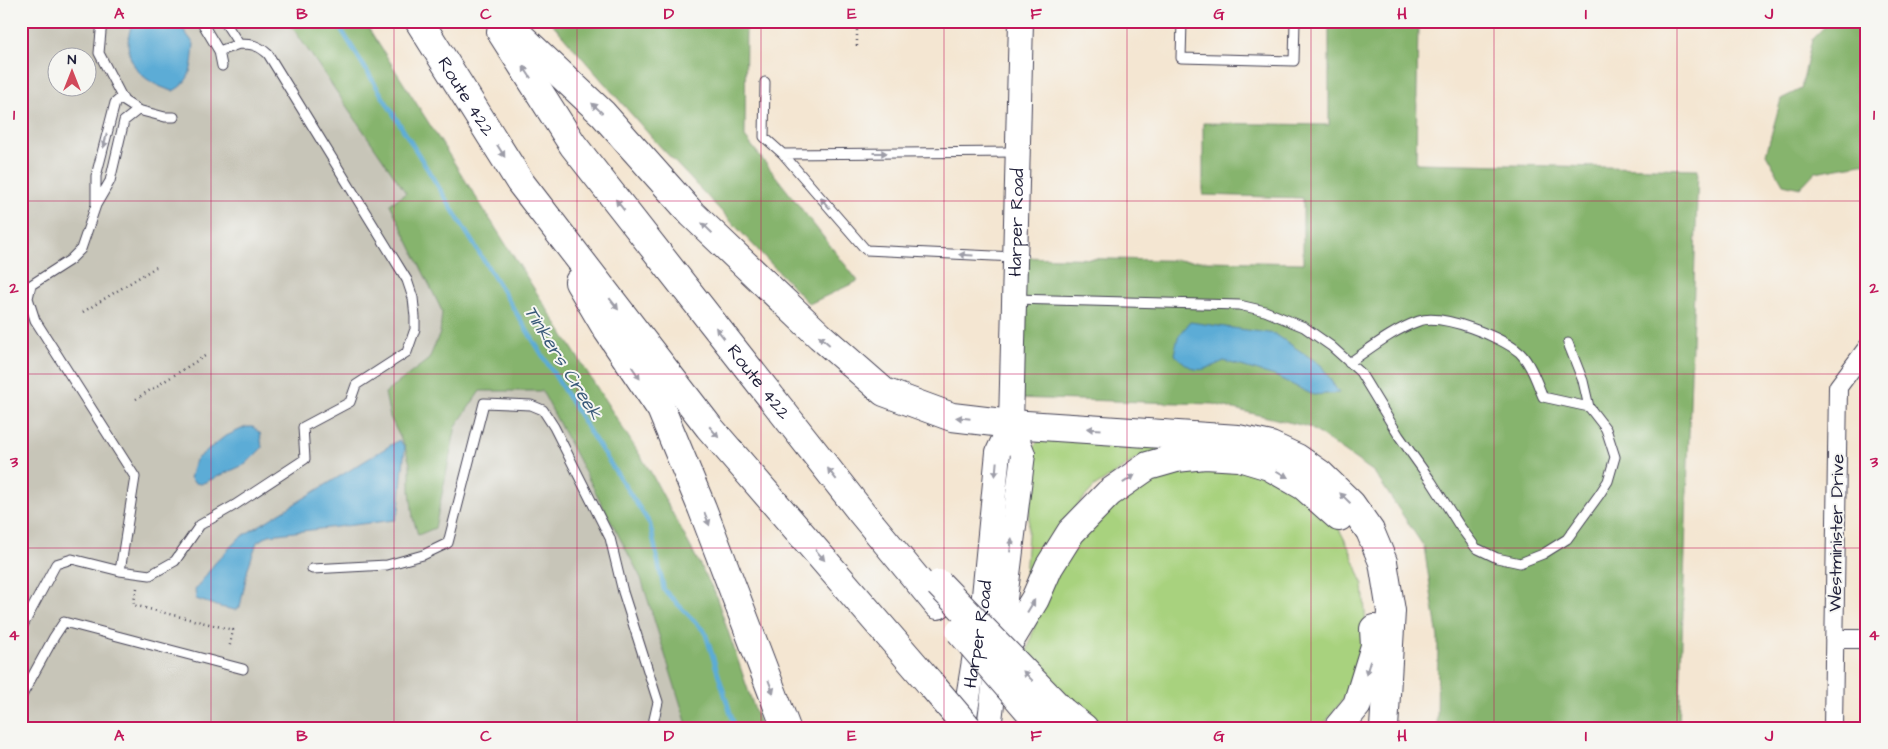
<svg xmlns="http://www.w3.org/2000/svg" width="1888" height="749" viewBox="0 0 1888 749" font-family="'Architects Daughter',sans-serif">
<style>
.industrial{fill:#c7c5b8;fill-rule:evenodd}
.green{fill:#a8d27e;stroke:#657a5c}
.forest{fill:#86b46d;stroke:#546b54}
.water{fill:#5bacd6;stroke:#3e6788}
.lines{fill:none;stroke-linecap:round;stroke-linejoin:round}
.stream{stroke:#5bacd6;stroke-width:4.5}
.lane-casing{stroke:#423f52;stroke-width:11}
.street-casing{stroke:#423f52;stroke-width:20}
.secondary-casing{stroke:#423f52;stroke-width:26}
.highway-casing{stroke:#423f52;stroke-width:30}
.path{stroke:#423f52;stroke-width:2.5;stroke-dasharray:1 4;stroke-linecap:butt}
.lane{stroke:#fff;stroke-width:9}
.street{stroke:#fff;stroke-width:18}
.secondary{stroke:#fff;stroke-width:24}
.highway{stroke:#fff;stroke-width:28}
.highway-bridge-casing{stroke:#423f52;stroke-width:30;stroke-linecap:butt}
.highway-bridge{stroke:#fff;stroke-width:28}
.oneway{fill:#9c9ca7}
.grid{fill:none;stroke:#c2185b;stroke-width:1;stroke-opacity:0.55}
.labels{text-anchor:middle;stroke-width:4;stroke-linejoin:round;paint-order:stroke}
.street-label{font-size:18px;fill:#22223b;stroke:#f6f6f2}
.water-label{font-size:19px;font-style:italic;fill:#395979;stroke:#f6f6f2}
.neatline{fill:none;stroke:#c2185b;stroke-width:2}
.grid-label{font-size:16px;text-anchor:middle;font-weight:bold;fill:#c2185b}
</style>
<rect width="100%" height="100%" fill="#f6f6f2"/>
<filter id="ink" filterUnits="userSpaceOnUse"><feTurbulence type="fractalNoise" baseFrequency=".02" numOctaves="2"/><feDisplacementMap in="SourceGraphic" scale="10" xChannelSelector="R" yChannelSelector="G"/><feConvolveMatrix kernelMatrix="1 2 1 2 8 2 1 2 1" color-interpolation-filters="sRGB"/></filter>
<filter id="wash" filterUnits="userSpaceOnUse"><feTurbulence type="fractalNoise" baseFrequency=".0096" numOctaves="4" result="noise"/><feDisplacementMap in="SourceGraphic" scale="20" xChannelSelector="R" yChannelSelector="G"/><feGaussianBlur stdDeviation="1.12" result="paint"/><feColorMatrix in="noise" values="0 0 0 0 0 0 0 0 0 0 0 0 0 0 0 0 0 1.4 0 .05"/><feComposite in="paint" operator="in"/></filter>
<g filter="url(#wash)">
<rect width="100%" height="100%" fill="#f4e6d2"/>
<path class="industrial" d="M21 21H288L547 398 641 578 688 728H21ZM58 58H88V88H58Z"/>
<path class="green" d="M1042 437 1174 447 1135 460 1094 487 1059 526 1033 580 1025 578 1034 446Z
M1202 461 1283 479 1338 527 1350 550 1363 584 1366 626 1360 664 1345 697 1321 728H1099L1055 692 1025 659 1040 607 1077 534 1151 472Z"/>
<path class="forest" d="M288 21H364L650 471 715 593 761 728H688L641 578 542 391H480L456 426 435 528 418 535 413 518 410 491V464L405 447 390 417 385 393 429 359 440 333 442 311 390 204 406 193Z
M550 21H746L745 137 858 281 809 304 654 140Z
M1329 21H1418L1416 163 1698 169 1679 728H1437L1438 638 1424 547 1374 472 1309 427 1213 404 1012 398 1015 257 1303 263V198L1203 195V123L1329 125Z
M1830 21H1867V163L1815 172 1800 188 1783 184 1766 154 1781 99 1801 89 1812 39Z"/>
<path class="water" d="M133 21H177L194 44C192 64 193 81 173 91 139 82 118 57 133 21Z
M1190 322 1275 334 1321 365 1339 393 1313 395 1275 376 1224 361C1198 373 1196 374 1174 354L1178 337Z
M246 427H253L260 433 262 448 246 464 201 484 195 483 190 478 195 460 224 437Z
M399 440 405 447 399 510 395 520 269 535 257 542 248 568 240 607 235 610 220 607 196 599 195 590 215 563 239 538Z"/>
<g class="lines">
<path class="stream" d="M336 21 591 434 650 524 664 590 705 632 735 728"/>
</g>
</g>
<g filter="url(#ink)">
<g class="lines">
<defs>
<path id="lane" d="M102 21 99 53 124 101 138 110 165 117H174
M201 21 219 51 239 44 224 21
M1182 21 1181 58 1294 61 1295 21
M219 51 222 66
M765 82 764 137 783 154
M122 97 115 103 96 176V205L110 181 124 121 138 110
M1015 257 866 250 783 154 1016 152
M1014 299 1239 305 1265 311 1304 327 1331 346 1360 372 1399 436 1431 481 1459 525 1476 548 1497 558 1520 563 1543 554 1567 539 1599 495 1608 481 1615 457 1606 429 1589 407 1543 397C1537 383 1531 364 1520 353 1502 337 1442 313 1419 321 1393 330 1371 348 1349 363
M1568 343 1583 381 1589 407
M312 569 387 565 423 555 448 543 484 403 531 405 543 410 554 427 610 538 623 592 658 702 652 728
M120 571 150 575 175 561 200 525 235 505 305 459 303 427 350 402 356 385 407 352 415 329V317L413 298 407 280 268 54C258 45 252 44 239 44
M21 629 56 564 72 559 120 571 135 477 35 320 28 298 31 285 70 260 81 249 96 205
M21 697 54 637 64 622 243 669"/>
<path id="street" d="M1834 639H1867
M1833 728 1838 387 1867 348"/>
<g id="secondary">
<path id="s1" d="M963 728 983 606 998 452 1011 424"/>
<path id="s2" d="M989 728 1023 454 1011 424 1021 21"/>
</g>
<g id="highway">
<path id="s3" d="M419 21 520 182 709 427 929 682"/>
<path d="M504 21 603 114 692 214 820 336 884 392 952 417 1011 424 1238 439 1271 446 1297 458 1320 474 1351 504 1370 531 1383 562 1391 611 1384 728"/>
<path id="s4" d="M501 32 573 145 862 513 938 605"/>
<path d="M579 282 608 331 661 409 702 508 786 728"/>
<path d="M997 662 1035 599 1049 567 1071 532 1109 493 1148 466 1176 458 1205 455 1239 457 1269 466 1304 486 1339 517"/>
<path d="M1062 711 1084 728"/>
<path d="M1338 728 1357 705 1375 646 1374 629"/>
</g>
</defs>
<use href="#lane" class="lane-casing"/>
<use href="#street" class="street-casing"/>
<use href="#secondary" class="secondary-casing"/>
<use href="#highway" class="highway-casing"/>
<path class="path" d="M857 46V21
M83 312 156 267
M136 399 208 354
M137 588 133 605 233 630 229 649"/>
<use href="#lane" class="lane"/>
<use href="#street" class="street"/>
<use href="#secondary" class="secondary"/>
<use href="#highway" class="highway"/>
<defs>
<path id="highway-bridge" d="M939 584 1062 711
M960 631 1044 728
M929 682 968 728"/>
</defs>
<use href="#highway-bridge" class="highway-bridge-casing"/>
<use href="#highway-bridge" class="highway-bridge"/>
</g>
<defs><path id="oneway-solid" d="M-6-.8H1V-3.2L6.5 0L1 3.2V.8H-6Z" transform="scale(1.25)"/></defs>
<g class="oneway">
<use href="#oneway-solid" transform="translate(527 72) rotate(-123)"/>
<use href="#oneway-solid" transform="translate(597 108) rotate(-137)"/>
<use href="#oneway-solid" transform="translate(105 141) rotate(104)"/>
<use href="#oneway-solid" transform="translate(501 151) rotate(58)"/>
<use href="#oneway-solid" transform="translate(880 153)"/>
<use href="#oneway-solid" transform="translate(825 203) rotate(-131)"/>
<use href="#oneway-solid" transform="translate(620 205) rotate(-128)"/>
<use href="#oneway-solid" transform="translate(707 228) rotate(-136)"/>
<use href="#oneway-solid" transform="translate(966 255) rotate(-177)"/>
<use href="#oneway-solid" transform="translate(614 304) rotate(52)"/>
<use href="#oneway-solid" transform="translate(720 333) rotate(-128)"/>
<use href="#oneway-solid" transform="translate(824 340) rotate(-139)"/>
<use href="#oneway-solid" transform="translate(636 373) rotate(56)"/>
<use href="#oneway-solid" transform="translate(963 418) rotate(-174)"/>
<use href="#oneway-solid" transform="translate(1094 429) rotate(-176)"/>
<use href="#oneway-solid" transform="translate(714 432) rotate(50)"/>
<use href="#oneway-solid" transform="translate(996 469) rotate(95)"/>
<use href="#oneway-solid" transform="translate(832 474) rotate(-128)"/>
<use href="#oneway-solid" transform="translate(1282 474) rotate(30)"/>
<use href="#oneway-solid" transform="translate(1129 479) rotate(-34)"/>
<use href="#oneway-solid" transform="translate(1345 498) rotate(-136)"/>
<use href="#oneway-solid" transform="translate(707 519) rotate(69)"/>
<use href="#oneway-solid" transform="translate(1011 545) rotate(-83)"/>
<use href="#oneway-solid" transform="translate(820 555) rotate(49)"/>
<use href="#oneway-solid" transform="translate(1031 606) rotate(-59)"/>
<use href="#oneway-solid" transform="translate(1368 668) rotate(107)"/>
<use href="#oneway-solid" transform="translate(1028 676) rotate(-134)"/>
<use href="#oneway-solid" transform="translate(771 687) rotate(69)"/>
</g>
</g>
<path class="grid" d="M211 21V728M394 21V728M577 21V728M761 21V728M944 21V728M1127 21V728M1311 21V728M1494 21V728M1677 21V728M21 201H1867M21 374H1867M21 548H1867"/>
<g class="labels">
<g class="street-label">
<text dy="6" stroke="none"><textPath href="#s3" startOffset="89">Route 422</textPath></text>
<text dy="6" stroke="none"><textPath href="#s2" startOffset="510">Harper Road</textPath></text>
<text dy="6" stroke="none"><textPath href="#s4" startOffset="435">Route 422</textPath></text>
<text transform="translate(1836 533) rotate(-89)" y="6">Westminister Drive</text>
<text dy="6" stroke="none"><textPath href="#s1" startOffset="95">Harper Road</textPath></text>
</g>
<g class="water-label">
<text transform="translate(564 362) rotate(58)" y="7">Tinkers Creek</text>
</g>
</g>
<rect width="1888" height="749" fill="none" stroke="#f6f6f2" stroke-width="55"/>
<g transform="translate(72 72)"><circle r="24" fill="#f6f6f2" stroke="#a1a1a9"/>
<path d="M0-4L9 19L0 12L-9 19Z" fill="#d1495b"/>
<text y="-8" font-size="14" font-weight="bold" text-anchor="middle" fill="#22223b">N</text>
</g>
<rect x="28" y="28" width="1832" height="694" class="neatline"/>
<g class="grid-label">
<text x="119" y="19">A</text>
<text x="302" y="19">B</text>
<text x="486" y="19">C</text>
<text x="669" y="19">D</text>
<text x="852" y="19">E</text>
<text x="1036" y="19">F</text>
<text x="1219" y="19">G</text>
<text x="1402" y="19">H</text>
<text x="1586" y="19">I</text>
<text x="1769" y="19">J</text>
<text x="14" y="120">1</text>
<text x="1874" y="120">1</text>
<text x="14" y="293">2</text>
<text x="1874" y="293">2</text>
<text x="14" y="467">3</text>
<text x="1874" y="467">3</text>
<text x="14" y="640">4</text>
<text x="1874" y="640">4</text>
<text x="119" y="741">A</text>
<text x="302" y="741">B</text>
<text x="486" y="741">C</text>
<text x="669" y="741">D</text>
<text x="852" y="741">E</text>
<text x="1036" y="741">F</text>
<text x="1219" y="741">G</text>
<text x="1402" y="741">H</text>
<text x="1586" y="741">I</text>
<text x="1769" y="741">J</text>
</g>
</svg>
